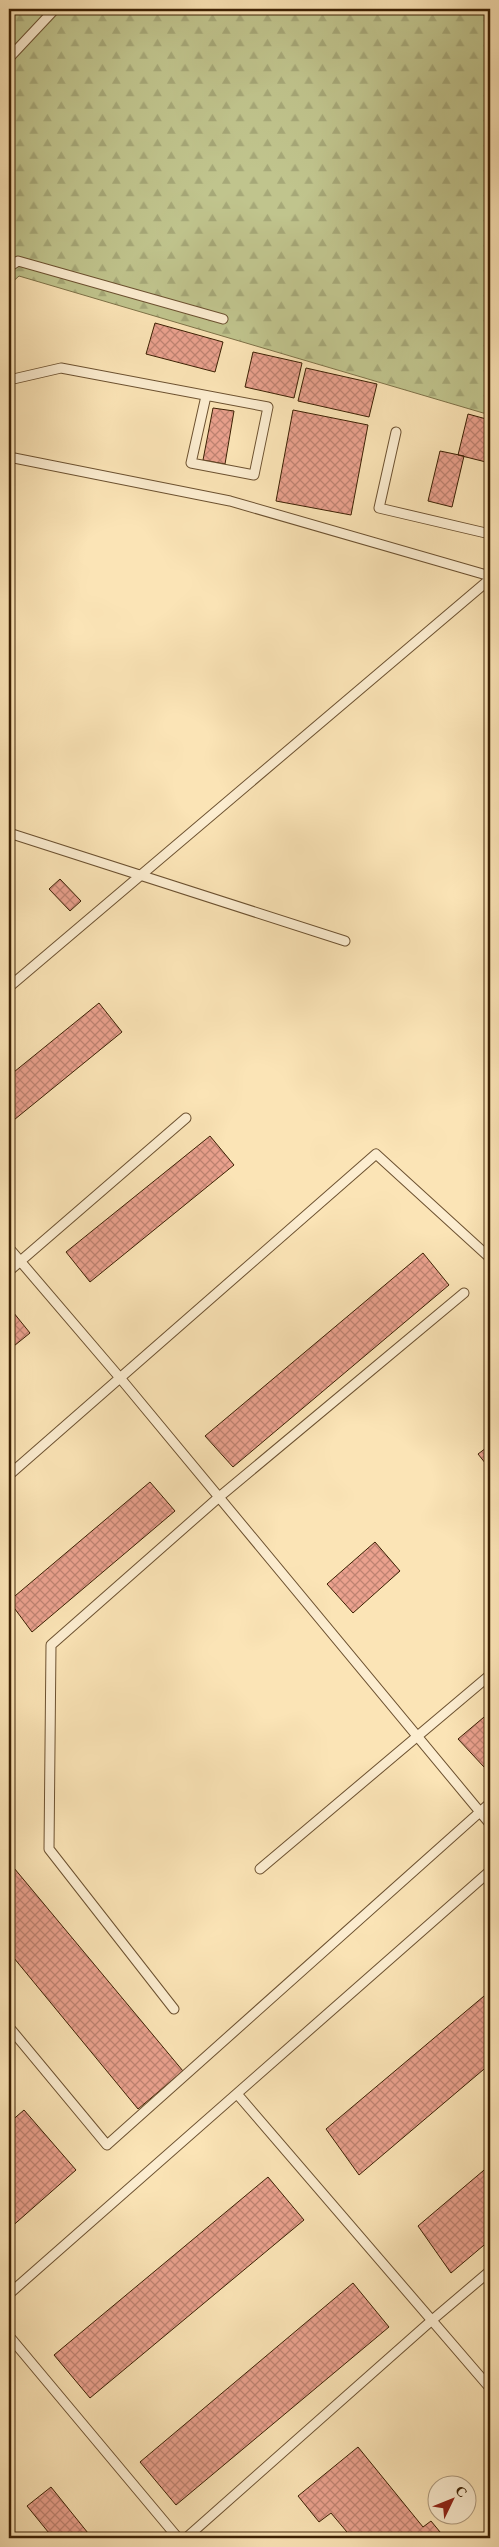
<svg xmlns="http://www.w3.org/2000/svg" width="499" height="2547" viewBox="0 0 499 2547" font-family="'EB Garamond',serif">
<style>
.forest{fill:url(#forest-firs);stroke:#7e7248}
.building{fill:url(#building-cross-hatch);stroke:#3c2003}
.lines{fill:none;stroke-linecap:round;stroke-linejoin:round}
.lane-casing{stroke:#6c5130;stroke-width:11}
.lane{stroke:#fcedd0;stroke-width:9}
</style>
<defs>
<pattern id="forest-firs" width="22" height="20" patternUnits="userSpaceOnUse" patternTransform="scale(1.25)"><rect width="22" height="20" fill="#c0c48d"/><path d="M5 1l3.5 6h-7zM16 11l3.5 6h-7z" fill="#a6a878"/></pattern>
<pattern id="building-cross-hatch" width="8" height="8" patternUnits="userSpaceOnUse" patternTransform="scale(1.25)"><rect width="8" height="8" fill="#eaa18e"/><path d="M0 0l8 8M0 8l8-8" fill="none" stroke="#bf8372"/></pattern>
</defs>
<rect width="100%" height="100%" fill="#fbe4b6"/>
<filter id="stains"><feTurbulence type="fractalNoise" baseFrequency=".004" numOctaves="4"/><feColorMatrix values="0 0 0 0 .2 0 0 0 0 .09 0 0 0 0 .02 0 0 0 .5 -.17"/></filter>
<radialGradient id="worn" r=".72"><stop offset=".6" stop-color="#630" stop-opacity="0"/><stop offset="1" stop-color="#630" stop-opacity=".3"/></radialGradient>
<path class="forest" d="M9 9H490V415L19 276 9 285Z"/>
<path class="building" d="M155 323 223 342 215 372 146 354Z
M253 352 302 363 294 398 245 387Z
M306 368 377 384 369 417 298 401Z
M213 408 234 411 225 464 203 460Z
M293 410 368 425 351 515 276 501Z
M468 414 490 420V463L458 455Z
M440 451 464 456 452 507 428 501Z
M60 879 81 901 70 911 49 889Z
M99 1003 122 1032 9 1124V1076Z
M210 1136 234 1165 90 1282 66 1252Z
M423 1253 449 1285 233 1467 205 1436Z
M9 1307 30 1333 9 1350Z
M490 1445V1469L478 1454Z
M150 1482 175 1511 32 1632 9 1601Z
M375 1542 400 1571 353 1613 327 1584Z
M490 1712V1762L484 1767 458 1739Z
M9 1862 183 2071 138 2109 9 1952Z
M490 1991V2064L359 2175 326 2129Z
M24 2110 76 2170 9 2229V2123Z
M490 2165V2240L451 2273 418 2226Z
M268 2177 304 2220 90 2398 54 2355Z
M353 2283 389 2327 176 2505 140 2462Z
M358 2447 423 2527 431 2521 445 2538H352L331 2513 319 2522 298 2496Z
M51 2487 92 2538H53L27 2506Z"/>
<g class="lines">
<defs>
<path id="lane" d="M9 58 55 9
M9 267 18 261 223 319
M9 380 61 368 268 407 254 475 191 463 206 396
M396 432 379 508 490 534
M9 457 230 501 490 576
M9 833 345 941
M9 987 490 579
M9 1248 121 1379 490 1824
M9 1271 186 1118
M9 1475 376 1154 490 1258
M260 1869 490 1675
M174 2009 49 1849 51 1645 218 1498 464 1293
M9 2027 107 2145 490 1803
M238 2095 490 2388
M9 2294 490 1871
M9 2336 178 2538
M186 2538 431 2321 490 2271"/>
</defs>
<use href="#lane" class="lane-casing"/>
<use href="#lane" class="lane"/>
</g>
<rect width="499" height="2547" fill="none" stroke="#fbe4b6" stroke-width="30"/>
<rect x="10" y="10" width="479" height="2527" fill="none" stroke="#3c2003" stroke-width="2.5"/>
<rect x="15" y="15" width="469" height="2517" fill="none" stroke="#3c2003"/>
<g transform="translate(452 2500) rotate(47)"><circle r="24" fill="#fcedd0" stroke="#af9b7e"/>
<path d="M0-4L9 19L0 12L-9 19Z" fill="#8f2418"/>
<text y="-8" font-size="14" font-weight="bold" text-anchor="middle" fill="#3c2003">С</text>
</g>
<rect width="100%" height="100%" filter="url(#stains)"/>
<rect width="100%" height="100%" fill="url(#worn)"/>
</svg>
